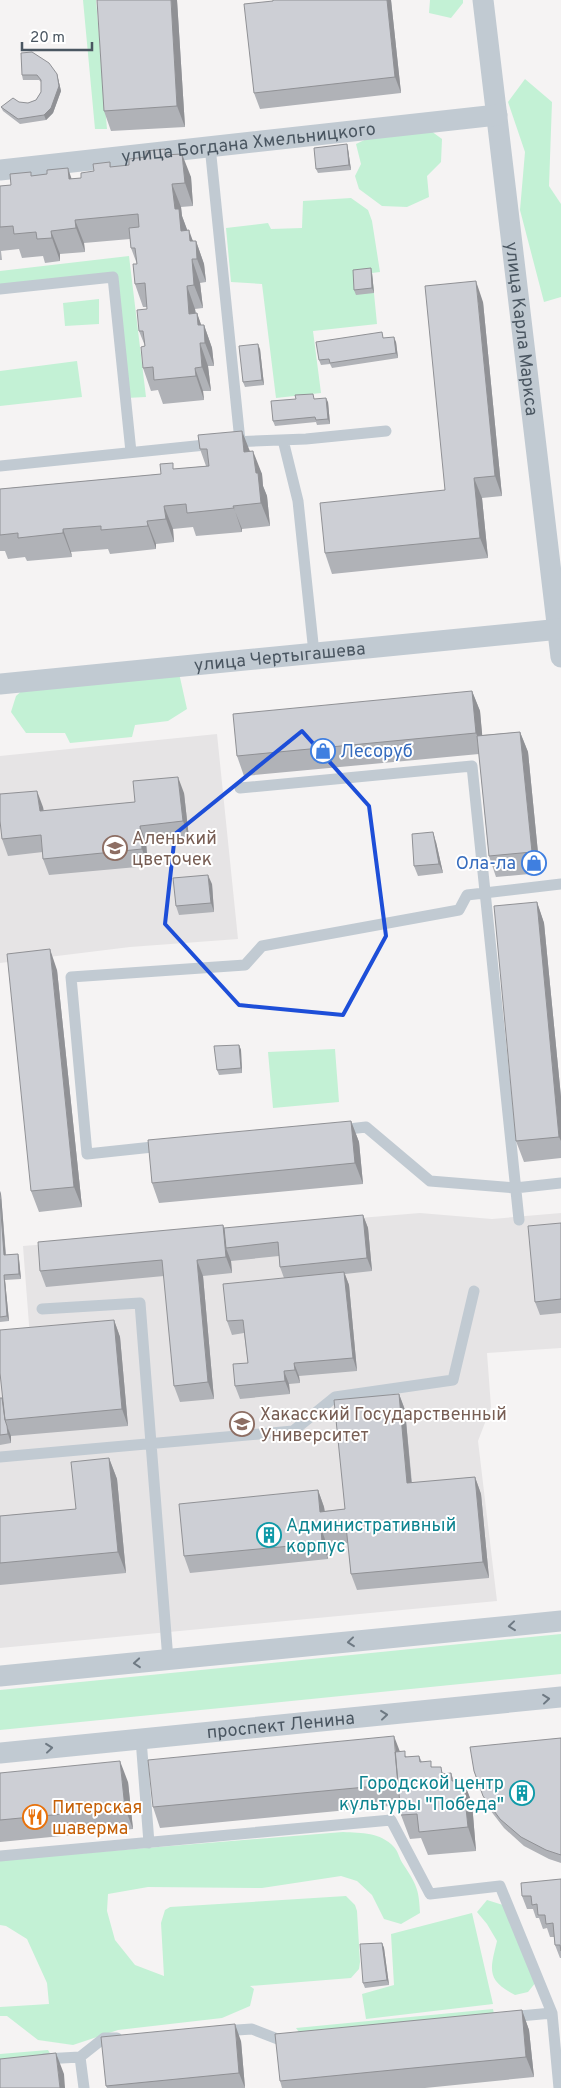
<svg xmlns="http://www.w3.org/2000/svg" width="561" height="2088" viewBox="0 0 561 2088" font-family="Overpass,sans-serif">
<style>
.education{fill:#e6e4e5}
.green{fill:#c3f1d5}
.lines{fill:none;stroke-linecap:round;stroke-linejoin:round}
.service{stroke:#c1cad2;stroke-width:11}
.minor{stroke:#c1cad2;stroke-width:21}
.wall{fill:#b0b2b7}
.shaded-wall{fill:#909195}
.building{fill:#cdcfd5;stroke:#909195}
.oneway{stroke:#6e7983}
.marked{fill:none;stroke:#1d4ed8;stroke-width:4;stroke-linejoin:round}
.labels{text-anchor:middle;stroke-width:4;stroke-linejoin:round;paint-order:stroke}
.street-label{font-size:18px;fill:#4a5661;stroke:#fff}
.shop-label{font-size:18px;fill:#366cbe;stroke:#fff;text-anchor:start}
.education-label{font-size:18px;fill:#785e54;stroke:#fff;text-anchor:start}
.culture-label{font-size:18px;fill:#0d838f;stroke:#fff;text-anchor:start}
.food-label{font-size:18px;fill:#c56008;stroke:#fff;text-anchor:start}
</style>
<rect width="100%" height="100%" fill="#f5f3f3"/>
<path class="education" d="M217 734 238 939 130 947 0 963V756Z
M420 1213 492 1219 561 1213V1348L487 1353 491 1407 478 1441 497 1601 0 1648V1341L30 1338 23 1246Z"/>
<path class="green" d="M83 0H96L107 129H95Z
M430 0H463V3L451 18 429 13Z
M525 79 552 102 549 186 561 204V297L544 302 520 210 525 152 508 102Z
M431 131 442 139 441 162 427 176 429 197 407 207 382 206 359 189 355 176 361 164 356 144 377 134Z
M351 198 368 210 372 221 380 272 372 273 377 324 313 331 321 393 276 398 262 284 231 282 226 228 268 223 271 229 302 228 303 201Z
M129 256 146 397 126 398 113 277 0 289V271Z
M99 299V324L65 326 63 303Z
M77 361 82 397 0 406V371Z
M179 673 187 709 168 721 135 725 132 737 70 743 65 733H26L11 712 16 696 35 679Z
M335 1049 339 1102 273 1108 268 1052Z
M561 1634V1674L0 1730V1690Z
M343 1832C362 1833 380 1832 394 1847 398 1851 399 1858 403 1864 416 1884 419 1888 420 1913L401 1924 384 1919 372 1895 357 1881 341 1876 262 1888 148 1887 108 1894 107 1911 115 1940 135 1965 164 1976 161 1923 165 1910 170 1907 346 1896 355 1905 357 1911 360 1962 359 1969 351 1978 250 1986 254 1989 250 2006 222 2018 118 2030 73 2045 38 2040 7 2016H0V2007L49 2004 47 1983 27 1939 6 1926 0 1925V1860Z
M487 1900 503 1905 536 1982 528 1992 515 1995C486 1980 490 1970 497 1941L487 1924 477 1912Z
M472 1913 493 2004 366 2019 362 1994 394 1985 391 1934Z
M493 2009 494 2014 299 2032 296 2028Z
M48 2050 51 2055 0 2059V2054Z"/>
<g class="lines">
<path class="service" d="M210 146 240 441
M0 289 113 277 131 452
M283 440 298 501 314 653
M231 442 306 439 386 431
M0 466 215 444
M240 788 472 766 519 1220
M340 1130 366 1127 430 1181 515 1188 561 1183
M162 1146 87 1154 71 977 245 965 262 946 459 910 467 895 561 884
M42 1309 140 1303 168 1660
M0 1457 293 1431 335 1397 453 1380 474 1291
M141 1739 149 1843
M0 1856 391 1820 430 1894 500 1886 552 2013
M509 2017 552 2013 559 2088
M222 2031 252 2029 280 2040 289 2039
M80 2057 104 2038H117
M44 2059 80 2057 84 2088"/>
<g class="minor">
<path id="s1" d="M483 0 561 657"/>
<path id="s2" d="M0 170 497 115"/>
<path id="s3" d="M0 684 561 629"/>
<path d="M0 1676 561 1621"/>
<path id="s4" d="M0 1753 561 1697"/>
</g>
</g>
<path class="wall" d="M177 0 185 127 111 131 104 111Z
M391 0 401 93 260 109 254 93 273 1Z
M57 74 61 91 53 113 46 120 20 124 3 111 1 107 28 103 36 100 41 92V82L39 80H23L22 75Z
M347 144 348 149 351 170 318 173 316 169Z
M167 155 191 177 193 206 181 207 182 216 187 230 193 241H196L204 264 206 282 200 283 203 308 195 309 196 313H197L201 325H204L212 348 214 366H208L211 391H203L204 400 163 404 158 390 151 391 143 368 145 346 139 331 147 309V307H143L135 284 137 264 131 248 130 239 84 243 85 252 60 254V261L45 263 43 256 22 258 19 249 1 251 2 260H0V186L11 185 32 176 72 179 81 178 110 162 111 167 129 165Z
M372 273 374 293 356 295 354 290Z
M483 302 502 496 482 498 488 558 332 574 325 553 445 490Z
M384 338 396 342 398 358 332 368 330 364 321 365 319 360Z
M260 349 264 385 245 387 243 382Z
M315 399 328 402 330 424 317 425 316 422 275 426 273 421Z
M198 435 250 451 262 474 263 486 267 496 270 526 242 529V532L196 536 193 527 173 529 174 542 156 544V549L110 554 108 549 71 552 72 557 27 561 25 557 8 559 5 551H0V489L161 474 175 469 206 466 200 449Z
M472 691 480 711 482 735 520 732 528 752 540 873 496 877 489 856 479 754 244 776 237 756Z
M184 793 189 838 146 842 148 866 49 875 43 859V852L8 856 2 839 43 807 44 811 135 802Z
M436 842 443 873 418 876 414 866Z
M212 884 214 912 179 915 176 906Z
M537 902 544 923 561 1097V1158L524 1162 516 1141Z
M57 970 82 1207 39 1212 31 1191Z
M239 1045 241 1050 242 1073 219 1075 217 1070Z
M351 1121 359 1142 363 1184 159 1203 152 1183Z
M0 1191 1 1194 6 1255 18 1254 19 1259 21 1279 5 1280 9 1321 0 1322Z
M363 1215 368 1228 372 1271 345 1274 349 1285 357 1371 299 1376 300 1383 289 1384 290 1394 240 1399 235 1386 248 1363 244 1333 232 1335 227 1321 284 1278 280 1267 279 1256 231 1261 232 1273 203 1276 214 1399 180 1402 174 1386 164 1276 46 1287 40 1271 223 1225 224 1229Z
M561 1223V1313L540 1315 535 1302Z
M114 1320 120 1337 128 1426 11 1436V1443L0 1445V1398H2Z
M399 1394 405 1410 412 1483 475 1477 481 1494 489 1578 357 1590 351 1574 348 1543 327 1545 328 1559 190 1573 184 1556 318 1490 324 1507 325 1511 345 1509Z
M109 1458 117 1479 126 1573 0 1585V1516L76 1509Z
M561 1738V1863L549 1859 524 1846 504 1828 487 1806 474 1771Z
M400 1751 407 1757 419 1756 422 1762 444 1773H451L454 1781 463 1780 472 1803 476 1851 428 1855 421 1838 410 1839 401 1815 400 1805 160 1828 153 1807Z
M0 1773 128 1782 133 1829 0 1842Z
M561 1879V1958H560L555 1945 554 1937H550L547 1928 543 1929 539 1918H536L533 1909H527L522 1896Z
M382 1943 384 1948 389 1985 365 1988 363 1983Z
M522 2010 529 2030 534 2077 425 2088H282L280 2081Z
M241 2041 245 2088H107L106 2086Z"/>
<path class="shaded-wall" d="M171 0H177L185 127 177 106Z
M387 0H391L401 93 395 77Z
M57 74 61 91 53 113 46 120 44 115Z
M347 144 348 149 351 170 349 165Z
M182 154 191 177 193 206 185 183Z
M68 168 76 192 69 179Z
M172 184 181 207 182 216 188 232 181 231 175 209Z
M75 220 84 243 85 252 76 228Z
M189 230 196 250V241L204 264 206 282 190 241Z
M51 231 60 254V261L52 238Z
M192 259 200 283 203 308 194 285Z
M371 268 372 273 374 293 372 288Z
M476 281 483 302 502 496 495 476Z
M187 286 195 309 198 337 189 314Z
M197 313 204 333V325L212 348 214 366 198 325Z
M394 337 396 342 398 358 396 353Z
M200 343 208 366 211 391 202 367Z
M258 344 260 349 264 385 262 380Z
M195 368 203 391 204 400 196 376Z
M326 398 328 402 330 424 328 419Z
M242 431 251 454 244 452Z
M253 451 262 474 263 486 267 496 270 526 261 503 256 473Z
M474 478 482 498 488 558 480 538Z
M164 506 173 529 174 542 166 519Z
M233 506 242 529V532L234 508Z
M147 521 156 544V549L148 526Z
M63 529 71 552 72 557 63 533Z
M472 691 480 711 484 754 476 733Z
M520 732 528 752 540 873 532 852Z
M178 777 184 793 189 838 183 821Z
M37 791 43 807 45 828 40 811Z
M140 826 146 842 148 866 142 849Z
M433 832 436 842 443 873 439 864Z
M208 875 212 884 214 912 211 903Z
M537 902 544 923 561 1097V1141L559 1137Z
M50 949 57 970 82 1207 74 1187Z
M239 1045 241 1050 242 1073 241 1068Z
M351 1121 359 1142 363 1184 355 1163Z
M0 1191 1 1194 6 1260 4 1255Z
M363 1215 368 1228 372 1271 367 1258Z
M223 1225 229 1242 226 1248 231 1261 232 1273 226 1257Z
M18 1254 19 1259 21 1279 19 1274Z
M197 1260 203 1276 214 1399 208 1382Z
M344 1272 349 1285 357 1371 353 1358Z
M4 1275 5 1280 9 1321 7 1316Z
M114 1320 120 1337 128 1426 122 1409Z
M294 1363 299 1376 300 1383 295 1370Z
M284 1371 289 1384 290 1394 285 1381Z
M399 1394 405 1410 413 1500 407 1483Z
M7 1426 11 1436V1443L8 1434Z
M109 1458 117 1479 126 1573 118 1552Z
M475 1477 481 1494 489 1578 483 1562Z
M318 1490 324 1507 326 1528 320 1512Z
M321 1528 327 1545 328 1559 322 1543Z
M394 1736 402 1757 399 1784Z
M120 1761 128 1782 133 1829 125 1808Z
M463 1780 472 1803 476 1851 468 1827Z
M382 1943 384 1948 389 1985 387 1980Z
M522 2010 529 2030 534 2077 526 2057Z
M235 2024 241 2041 245 2088 239 2073Z
M56 2053 64 2074 65 2088H60Z"/>
<path class="building" d="M97 0H171L177 106 104 111Z
M273 0H387L395 77 254 93 244 4 273 1Z
M32 52 49 63 57 74 59 86 51 108 44 115 18 119 1 107 13 98 19 102 28 103 36 100 41 92V80L37 75H22L21 53Z
M347 144 349 165 316 169 314 148Z
M165 149V155L182 154 185 183 172 184 175 209H179L181 231 189 230 190 241H196L197 259H192L194 285 187 286 189 314 197 313 198 325H204L205 343H200L202 367 195 368 196 376 154 380 153 367 143 368 141 347 145 346 143 331H139L137 310 147 309 145 283 135 284 133 264H137L135 248H131L129 228 139 227 138 214 75 220 76 228 51 231 52 238 37 239 36 232 14 234 13 226 0 227V186L11 185 10 174 31 172V176L47 174V170L68 168 69 179 81 178V173L94 171 93 164 110 162V167L129 165V159L146 157V151Z
M371 268 372 288 354 290 353 270Z
M476 281 495 476 474 478 480 538 325 553 320 503 445 490 425 286Z
M382 332 383 338 394 337 396 353 330 363 329 359 319 360 316 342Z
M258 344 262 380 243 382 239 346Z
M313 394 314 399 326 398 328 419 316 420 315 417 273 421 271 401 296 399 295 395Z
M242 431 244 452 253 451 256 473H258L261 503 233 506 234 508 187 513 186 504 164 506 166 519 147 521 148 526 101 530V526L63 529V533L18 538V533L0 535V489L161 474 160 464 173 463V469L209 466 207 449H200L198 435Z
M472 691 476 733 237 756 233 714Z
M520 732 532 852 489 856 477 736Z
M178 777 183 821 140 826 142 849 43 859 41 835 2 839 0 821V794L37 791 40 811 135 802 133 781Z
M433 832 439 864 414 866 412 834Z
M208 875 211 903 176 906 173 878Z
M537 902 559 1137 516 1141 494 906Z
M50 949 74 1187 31 1191 7 954Z
M239 1045 241 1068 217 1070 214 1046Z
M351 1121 355 1163 152 1183 148 1140Z
M0 1199 4 1255 18 1254 19 1274 4 1275 7 1316 0 1317Z
M363 1215 367 1258 280 1267 278 1242 226 1248 224 1228Z
M561 1223V1299L535 1302 528 1226Z
M223 1225 226 1257 197 1260 208 1382 174 1386 162 1260 40 1271 38 1242Z
M344 1272 353 1358 294 1363 295 1370 284 1371 285 1381 235 1386 233 1364 248 1363 243 1320 227 1321 223 1284Z
M114 1320 122 1409 5 1420 0 1373V1330Z
M399 1394 407 1483 475 1477 483 1562 351 1574 346 1526 321 1528 322 1543 184 1556 179 1504 318 1490 320 1512 345 1509 334 1400Z
M0 1398H2L5 1420 7 1426 8 1434 0 1435Z
M109 1458 118 1552 0 1563V1516L76 1509 71 1462Z
M394 1736 398 1784 153 1807 148 1760Z
M561 1738V1855L546 1850 521 1837 500 1819 483 1796 474 1771 470 1747Z
M405 1751V1757L419 1756 420 1762 431 1761V1767H441L442 1774 451 1773 452 1781 463 1780 468 1827 419 1832 417 1814 401 1815 395 1752Z
M120 1761 125 1808 0 1820V1773Z
M561 1879V1951L560 1945H555L553 1923 546 1924 545 1915H538L537 1904 532 1905 531 1896H522L521 1883Z
M382 1943 387 1980 363 1983 360 1944Z
M522 2010 526 2057 280 2081 275 2034Z
M235 2024 239 2073 106 2086 101 2037Z
M56 2053 60 2088H0V2059Z"/>
<defs><path id="oneway-chevron" d="M-2-3.5L2.5 0L-2 3.5" fill="none" stroke-width="1.6" stroke-linecap="round" stroke-linejoin="round" transform="scale(1.25)"/></defs>
<g class="oneway">
<use href="#oneway-chevron" transform="translate(512 1626) rotate(174)"/>
<use href="#oneway-chevron" transform="translate(351 1642) rotate(174)"/>
<use href="#oneway-chevron" transform="translate(137 1663) rotate(175)"/>
<use href="#oneway-chevron" transform="translate(546 1699) rotate(-6)"/>
<use href="#oneway-chevron" transform="translate(384 1715) rotate(-6)"/>
<use href="#oneway-chevron" transform="translate(49 1748) rotate(-6)"/>
</g>
<path class="marked" d="M302 731 369 806 386 936 343 1015 239 1005 165 924 175 834Z"/>
<defs>
<symbol id="shop-ring" viewBox="-11 -11 22 22"><circle r="9.5" fill="#fff" stroke="#3f7fe0" stroke-width="1.5"/><path d="M-5-2.5h2.3a2.7 3.5 0 0 1 5.4 0H5L5.5 6h-11ZM-1.5-2.5h3a1.5 2.3 0 0 0-3 0Z" fill="#3f7fe0"/></symbol>
<symbol id="school-ring" viewBox="-11 -11 22 22"><circle r="9.5" fill="#fff" stroke="#8d6e63" stroke-width="1.5"/><path d="M0-5L7-2L0 1L-7-2ZM-4 1L0 2.5L4 1V4Q0 6-4 4Z" fill="#8d6e63"/></symbol>
<symbol id="university-ring" viewBox="-11 -11 22 22"><circle r="9.5" fill="#fff" stroke="#8d6e63" stroke-width="1.5"/><path d="M0-5L7-2L0 1L-7-2ZM-4 1L0 2.5L4 1V4Q0 6-4 4Z" fill="#8d6e63"/></symbol>
<symbol id="building-ring" viewBox="-11 -11 22 22"><circle r="9.5" fill="#fff" stroke="#0f9aa8" stroke-width="1.5"/><path d="M-4-6H4V6H1V3H-1V6H-4ZM-2.5-4.3h1.7v1.8h-1.7ZM.8-4.3h1.7v1.8H.8ZM-2.5-1h1.7V.8h-1.7ZM.8-1h1.7V.8H.8Z" fill="#0f9aa8"/></symbol>
<symbol id="restaurant-ring" viewBox="-11 -11 22 22"><circle r="9.5" fill="#fff" stroke="#e8710a" stroke-width="1.5"/><path d="M-5-6h1v4h1v-4h1v4h1v-4h1v5L-1.5 .5V6h-2V.5L-5-1ZM5-6V6H3V1.5H1.5Q1.5-4 5-6Z" fill="#e8710a"/></symbol>
</defs>
<g fill-rule="evenodd">
<use href="#shop-ring" x="309" y="737" width="28" height="28"/>
<use href="#school-ring" x="101" y="834" width="28" height="28"/>
<use href="#shop-ring" x="520" y="849" width="28" height="28"/>
<use href="#university-ring" x="228" y="1410" width="28" height="28"/>
<use href="#building-ring" x="255" y="1521" width="28" height="28"/>
<use href="#building-ring" x="508" y="1779" width="28" height="28"/>
<use href="#restaurant-ring" x="21" y="1803" width="28" height="28"/>
</g>
<g class="labels">
<g class="street-label">
<text dy="6" stroke="none"><textPath href="#s2" startOffset="250">улица Богдана Хмельницкого</textPath></text>
<text dy="6" stroke="none"><textPath href="#s1" startOffset="331">улица Карла Маркса</textPath></text>
<text dy="6" stroke="none"><textPath href="#s3" startOffset="281">улица Чертыгашева</textPath></text>
<text dy="6" stroke="none"><textPath href="#s4" startOffset="282">проспект Ленина</textPath></text>
</g>
<g class="shop-label">
<text x="340" y="757">Лесоруб</text>
<text x="516" y="869" text-anchor="end">Ола-ла</text>
</g>
<g class="education-label">
<text x="132" y="844">Аленький<tspan x="132" dy="21">цветочек</tspan></text>
<text x="260" y="1420">Хакасский Государственный<tspan x="260" dy="21">Университет</tspan></text>
</g>
<g class="culture-label">
<text x="286" y="1531">Административный<tspan x="286" dy="21">корпус</tspan></text>
<text x="504" y="1789" text-anchor="end">Городской центр<tspan x="504" dy="21">культуры "Победа"</tspan></text>
</g>
<g class="food-label">
<text x="52" y="1813">Питерская<tspan x="52" dy="21">шаверма</tspan></text>
</g>
</g>
<path d="M22 42v8h70v-8" fill="none" stroke="#4a5661" stroke-width="2.5"/>
<text x="30" y="42" font-size="15" fill="#4a5661" stroke="#ffffff" stroke-width="4" paint-order="stroke">20 m</text>
</svg>
